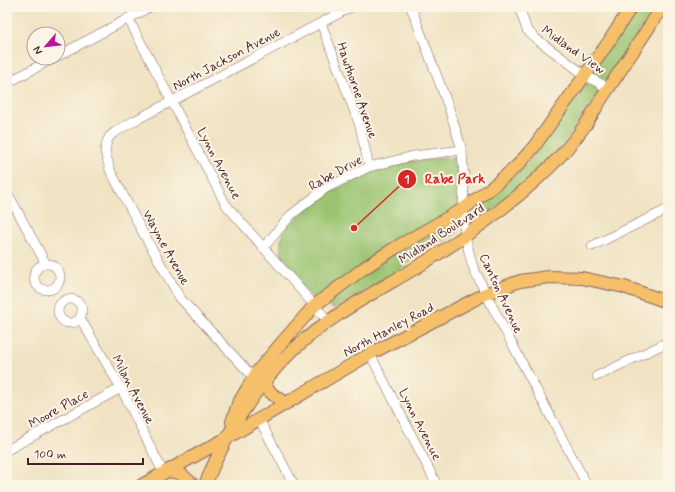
<svg xmlns="http://www.w3.org/2000/svg" width="675" height="492" viewBox="0 0 675 492" font-family="Mynerve,sans-serif">
<style>
.green{fill:#99c36f;stroke:#72714d}
.lines{fill:none;stroke-linecap:round;stroke-linejoin:round}
.minor-casing{stroke:#846460;stroke-width:10}
.major-casing{stroke:#846460;stroke-width:14}
.minor{stroke:#fff;stroke-width:9}
.major{stroke:#f6c06b;stroke-width:12}
.labels{text-anchor:middle;stroke-width:4;stroke-linejoin:round;paint-order:stroke}
.street-label{font-size:13px;fill:#4a1f2b;stroke:#fcf5e5}
.leader{fill:none;stroke:#d62828;stroke-width:1.5}
.callout-dot{fill:#d62828;stroke:#fcf5e5;stroke-width:1.5}
.mark-label{font-size:12px;text-anchor:middle;font-weight:bold;fill:#fff}
.callout-label{font-size:14px;text-anchor:middle;font-weight:bold;fill:#d62828;stroke:#fcf5e5;stroke-width:4;stroke-linejoin:round;paint-order:stroke}
</style>
<rect width="100%" height="100%" fill="#fcf5e5"/>
<filter id="ink" filterUnits="userSpaceOnUse"><feTurbulence type="fractalNoise" baseFrequency=".025" numOctaves="2"/><feDisplacementMap in="SourceGraphic" scale="8" xChannelSelector="R" yChannelSelector="G"/><feConvolveMatrix kernelMatrix="1 2 1 2 8 2 1 2 1" color-interpolation-filters="sRGB"/></filter>
<filter id="wash" filterUnits="userSpaceOnUse"><feTurbulence type="fractalNoise" baseFrequency=".012" numOctaves="4" result="noise"/><feDisplacementMap in="SourceGraphic" scale="16" xChannelSelector="R" yChannelSelector="G"/><feGaussianBlur stdDeviation="0.9" result="paint"/><feColorMatrix in="noise" values="0 0 0 0 0 0 0 0 0 0 0 0 0 0 0 0 0 1.4 0 .05"/><feComposite in="paint" operator="in"/></filter>
<g filter="url(#wash)">
<rect width="100%" height="100%" fill="#f0e3c3"/>
<path class="green" d="M635 7H655L608 79C602 80 595 77 593 71Z
M587 83 597 88 599 91 598 94 566 140 541 170 475 224 472 218 474 211 518 173 528 163Z
M443 158H456L458 177V208L315 301 285 267 281 250V241L284 232 289 225 313 204 329 193 367 174 404 163Z
M455 221C459 224 459 229 457 233L421 254 390 276 336 308H332L328 303 333 297 390 257Z"/>
</g>
<g filter="url(#ink)">
<g class="lines">
<defs>
<path id="minor" d="M411 7 449 108 462 150 464 181 463 209 465 237 473 267 492 306 587 485
M519 7 527 30 535 38 585 75 608 88
M128 18 226 205 328 321
M321 23 360 126 369 167
M58 56 150 7
M7 83 54 58
M7 192 46 264
M592 246 668 209
M263 248 291 215 326 188 369 167 413 156 462 150
M34 277a13 13 0 1 1 26 0a13 13 0 1 1-26 0Z
M58 311a12 12 0 1 1 24 0a12 12 0 1 1-24 0Z
M80 318 121 388 163 472
M370 354 437 485
M597 376 668 342
M254 378 180 298 142 231 110 170 105 151 107 141 110 136 115 132 134 121 351 7
M259 419 294 485
M7 450 121 388"/>
<path id="major" d="M264 383C268 393 277 398 287 403
M232 422 238 404 257 372 285 339 314 306 364 268 395 248 463 209 491 188 517 166 533 148 608 43 631 7
M166 471 180 473 193 485
M142 485 227 438 370 354 485 294 520 281 549 277 582 278 624 287 668 302
M205 485C225 435 255 387 293 350 330 315 374 293 417 267 460 241 500 213 537 179 555 163 572 144 586 124 594 112 600 100 608 89 626 62 644 35 662 7"/>
</defs>
<use href="#minor" class="minor-casing"/>
<use href="#major" class="major-casing"/>
<use href="#minor" class="minor"/>
<use href="#major" class="major"/>
</g>
</g>
<g class="labels">
<g class="street-label">
<text transform="translate(574 49) rotate(35)" y="5">Midland View</text>
<text transform="translate(226 58) rotate(-28)" y="5">North Jackson Avenue</text>
<text transform="translate(358 90) rotate(71)" y="5">Hawthorne Avenue</text>
<text transform="translate(220 163) rotate(62)" y="5">Lynn Avenue</text>
<text transform="translate(335 172) rotate(-29)" y="5">Rabe Drive</text>
<text transform="translate(441 233) rotate(-33)" y="5">Midland Boulevard</text>
<text transform="translate(167 247) rotate(61)" y="5">Wayne Avenue</text>
<text transform="translate(502 293) rotate(65)" y="5">Canton Avenue</text>
<text transform="translate(388 329) rotate(-28)" y="5">North Hanley Road</text>
<text transform="translate(134 389) rotate(62)" y="5">Milan Avenue</text>
<text transform="translate(58 408) rotate(-29)" y="5">Moore Place</text>
<text transform="translate(421 424) rotate(63)" y="5">Lynn Avenue</text>
</g>
</g>
<path class="leader" d="M354 228L407 179"/>
<g class="callout-dot">
<circle cx="354" cy="228" r="4"/>
<circle cx="407" cy="179" r="10"/>
</g>
<g class="mark-label">
<text x="407" y="183">1</text>
</g>
<g class="callout-label">
<text x="455" y="183">Rabe Park</text>
</g>
<rect width="675" height="492" fill="none" stroke="#fcf5e5" stroke-width="24"/>
<g transform="translate(46 46) rotate(242)"><circle r="19" fill="#fcf5e5" stroke="#b59f9b"/>
<path d="M0-3L7 15L0 10L-7 15Z" fill="#b5179e"/>
<text y="-6" font-size="11" font-weight="bold" text-anchor="middle" fill="#4a1f2b">N</text>
</g>
<path d="M28 458v6h115v-6" fill="none" stroke="#4a1f2b" stroke-width="2"/>
<text x="34" y="458" font-size="12" fill="#4a1f2b" stroke="#fcf5e5" stroke-width="3" paint-order="stroke">100 m</text>
</svg>
